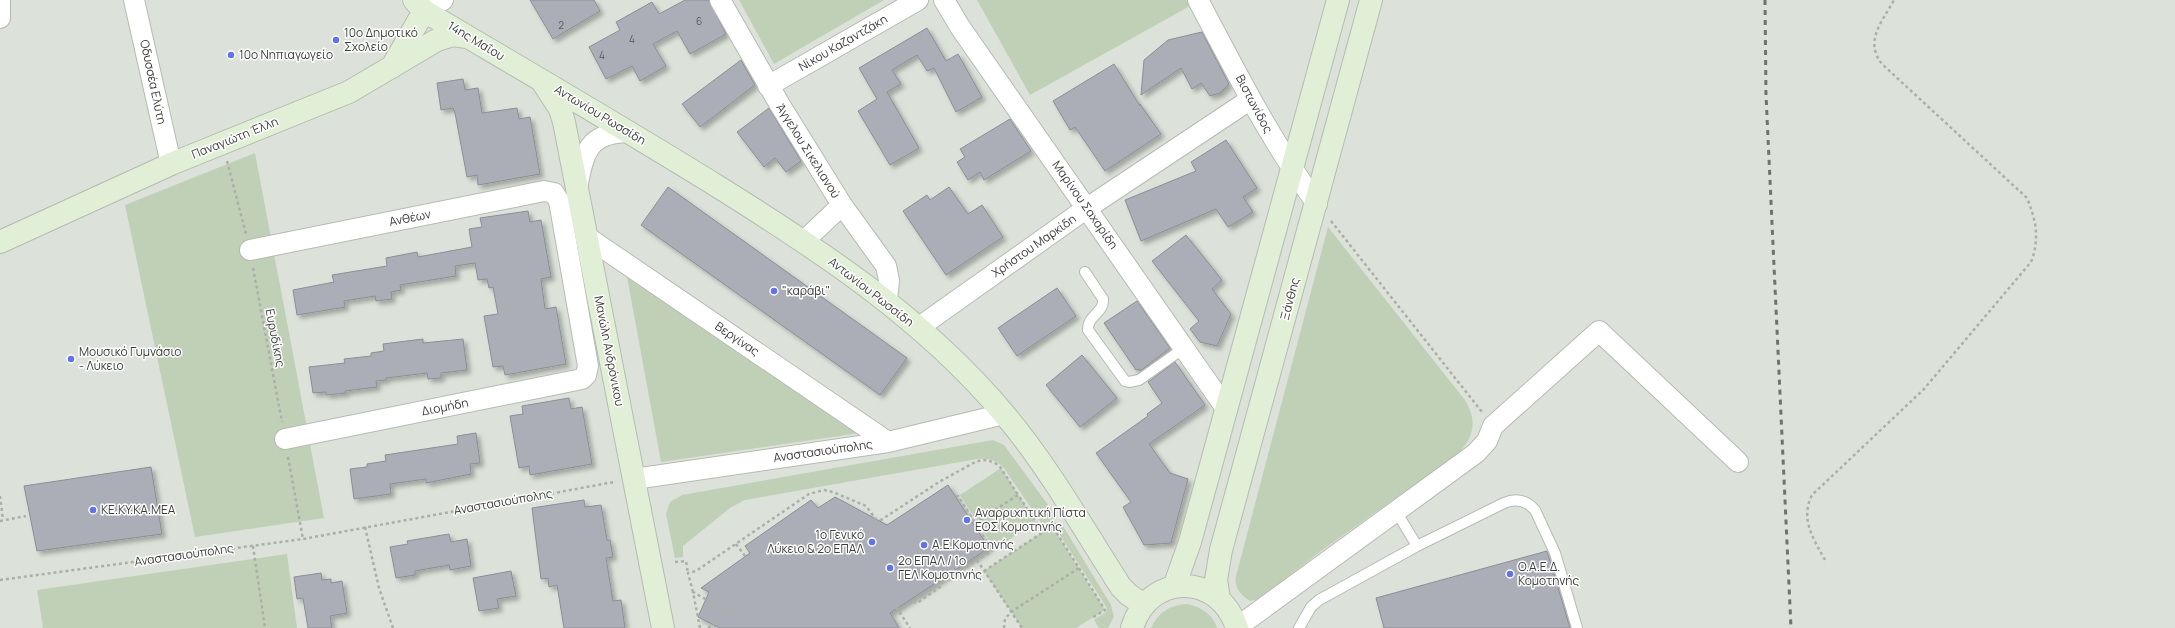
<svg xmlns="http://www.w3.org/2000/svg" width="2175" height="628" viewBox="0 0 2175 628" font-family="Manrope,sans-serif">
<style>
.green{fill:#c0d0b7}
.building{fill:#acaeb7;stroke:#8c8e97;filter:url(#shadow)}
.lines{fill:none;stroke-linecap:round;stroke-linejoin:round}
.lane-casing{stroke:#b5bbb2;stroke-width:12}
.street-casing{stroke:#b5bbb2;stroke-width:22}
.secondary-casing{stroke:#b5bbb2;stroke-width:24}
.path{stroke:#abafa8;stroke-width:2.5;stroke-dasharray:3 3;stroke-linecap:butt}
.lane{stroke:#fff;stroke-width:10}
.street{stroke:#fff;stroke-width:20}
.secondary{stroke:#e0efd6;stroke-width:22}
.rail{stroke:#6f736e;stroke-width:3;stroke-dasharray:5 5;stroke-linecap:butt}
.poi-dot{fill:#6172ea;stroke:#fff;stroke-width:1.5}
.labels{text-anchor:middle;stroke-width:3;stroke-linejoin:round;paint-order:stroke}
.number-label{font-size:10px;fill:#575959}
.poi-label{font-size:12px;fill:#3b3d3a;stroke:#fff;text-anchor:start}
.street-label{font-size:12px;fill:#3b3d3a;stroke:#fff}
</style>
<defs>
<filter id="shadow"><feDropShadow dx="3.5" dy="3.5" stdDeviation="2" flood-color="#0004"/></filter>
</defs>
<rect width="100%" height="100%" fill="#dce2d9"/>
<path class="green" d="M739 0H884L774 64Z
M977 0H1186L1190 6 1030 95Z
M255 153 324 518 195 537 125 205Z
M1328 227 1465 400C1478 421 1474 439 1456 455L1321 551 1259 599 1250 601C1240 594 1234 588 1236 576Z
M625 266 860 433 661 462Z
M993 440 1004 445 1057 517 1046 524H1042L1003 467C994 459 988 458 977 459L745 500 730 508 683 546V557L675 558 666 514 670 502 682 495Z
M1001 468 1036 522 995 549 960 495Z
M1052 526 1105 610 1076 628H1022L984 571Z
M1063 526 1111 605 1114 617 1108 628H1099L1094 620 1106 612 1107 608 1058 532 1059 529Z
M287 554 297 628H43L37 590Z
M1187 604C1201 607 1213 614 1217 628H1151C1158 612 1170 605 1187 604Z"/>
<path class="building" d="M530 0H594L600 11 553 39Z
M685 0H709L726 34 690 54 677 31 653 44 666 66 640 81 632 66 606 79 589 47 620 30 616 22 652 2 659 14Z
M927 28 946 61 958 54 982 97 956 112 934 68 927 71 917 55 892 70 901 84 887 92 919 148 890 165 858 111 877 99 859 68Z
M1202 32 1229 84 1220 93 1210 96 1201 83 1192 89 1181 68 1141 95 1144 60 1168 40Z
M741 60 755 85 700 127 682 104Z
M1114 64 1140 106V104L1161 134 1105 171 1075 127 1070 130 1053 101Z
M463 79 465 90 478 88 482 113 517 108 519 119 530 117 540 174 478 185 477 175 467 177 455 113 453 108 441 110 437 83Z
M769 108 801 161 786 172 775 158 764 167 737 132Z
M1010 119 1031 151 984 180 980 172 968 180 957 162 965 157 960 149Z
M1226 140 1257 188 1243 197 1253 212 1228 227 1216 209 1141 241 1125 200 1196 171 1191 162Z
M668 187 907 358 880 395 641 225Z
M949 187 968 214 982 205 1003 237 946 275 903 211 927 195 930 200Z
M528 211 530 222 541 220 551 277 541 279 545 309 556 307 566 364 505 375 503 366 493 367 484 316 498 314 493 287 489 288 487 279 478 280 475 263 455 266 456 276 400 285 401 290 391 292 392 299 376 301 375 296 344 301 345 307 297 315 293 290 334 282 332 275 387 266 386 258 417 252 418 257 472 247 469 229 482 227 480 218Z
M1186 235 1222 280 1212 289 1231 314 1217 346 1200 342 1190 329 1199 321 1152 261Z
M1057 288 1076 316 1017 356 998 328Z
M1137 301 1170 348 1140 371 1139 369 1136 370 1104 323Z
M423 339V343L463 339 467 370 441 373V378L428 379 427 373 386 378V380L376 381 377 387 345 391 346 393 326 395V392L313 393 309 367 345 363 344 359 371 356V353L384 351 383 344Z
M1082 355 1117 398 1080 427 1046 385Z
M1175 362 1205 405 1149 444 1170 473 1188 479 1171 543 1144 545 1123 507 1131 502 1096 453 1148 416 1147 414 1162 403 1148 382Z
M569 398 571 409 582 407 592 464 530 475 529 466 519 468 510 416 523 414 522 406Z
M476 433 480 463 470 464 471 474 426 483V479L390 484 391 494 354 499 350 469 367 467V464L386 461 385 455 458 444 457 436Z
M151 467 162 534 37 551 24 486Z
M948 485 989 548 890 613 899 628H720L698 617 709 592 701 588 750 553 745 546 811 500 818 508 835 497 887 525Z
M584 500 585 507 601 505 607 540H610L613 557 606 558 613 601 621 600 625 628H564L557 585 549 587 548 578 541 579 532 508Z
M449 534 451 542 467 539 471 566 450 570 449 565 415 571V575L396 578 390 547 408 544 407 541Z
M1547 551 1570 628H1384L1376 598Z
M511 571 516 596 497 599 499 608 479 611 473 578Z
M321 573 322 580 331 579V583L342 581 347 613 330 616 332 628H308L303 598 297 599 294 577Z"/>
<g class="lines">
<defs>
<path id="lane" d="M1085 272 1103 299C1104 314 1087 315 1088 330L1125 381 1129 382 1139 380 1184 348
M1396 511 1417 546
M1299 628 1311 607 1319 600 1417 546 1504 503C1516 498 1526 500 1535 510L1555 553 1577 628"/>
<path id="street" d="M134 0 171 164
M720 0 780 105 842 205 886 266 889 280 887 301
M944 0 960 27 1227 410
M1198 0C1235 70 1270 140 1317 204
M0 1V18
M424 11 443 0
M768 86 918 0
M577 188C584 152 588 132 630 132
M587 237 888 442
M804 241 842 205
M250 250 544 191 554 193 559 201 588 366 586 375 582 379 285 439
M918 328 1087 208 1251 99
M634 479 888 442 1004 414
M1236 628 1476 453 1487 441 1493 426 1599 331 1738 462"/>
<path id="secondary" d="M414 0 424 11C522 69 620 126 717 186 821 251 925 319 1005 415 1048 466 1085 531 1121 587L1129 595 1143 604
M392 67 424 11
M543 83 560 109 564 122 663 628
M0 242 171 164 349 92 437 40 453 35 467 37
M1174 587 1190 542 1338 0
M1219 599 1216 580 1221 550 1371 0
M1132 628C1149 572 1219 572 1237 628"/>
</defs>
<use href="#lane" class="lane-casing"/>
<use href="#street" class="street-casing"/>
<use href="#secondary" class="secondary-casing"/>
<path class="path" d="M227 161 246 234
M1331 221 1482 412
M253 268 282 422
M288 457 303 539
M0 496 3 520
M956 497 958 496 988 543 987 544
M0 521 26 516
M975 523 1018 495 1043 532
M365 527 379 588 393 628
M852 532 855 537 939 482 977 461 987 460 995 463 1001 468 1018 495
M736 544 745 556
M253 546 265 628
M977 560 1022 628
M1825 560C1813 538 1800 519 1812 495L1924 389 2031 262C2040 239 2036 220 2027 198L1882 64C1864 41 1882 22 1894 0
M675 562 686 561 688 573
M1079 568 1105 610 1092 618
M984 571 1057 523
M0 580 303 539 614 482
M693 592 688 573 696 571 809 494 824 490 833 492 866 506 878 522
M893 602 910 628
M913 602 917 603 940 587V584L993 550 988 543
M899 611 937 586 935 583
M700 628 693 592 730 613
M708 628 730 613 736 615 757 600
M1004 628 1005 619 1011 612 1079 568 1052 526"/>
<use href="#lane" class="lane"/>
<use href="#street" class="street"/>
<use href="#secondary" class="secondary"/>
<path class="rail" d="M1765 0 1766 95 1791 628"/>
</g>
<g class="poi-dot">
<circle cx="336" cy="40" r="4"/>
<circle cx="231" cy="55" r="4"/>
<circle cx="774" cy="291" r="4"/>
<circle cx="71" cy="359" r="4"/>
<circle cx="93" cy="510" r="4"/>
<circle cx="967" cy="520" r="4"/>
<circle cx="872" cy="542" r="4"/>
<circle cx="924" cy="545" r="4"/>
<circle cx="890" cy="568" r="4"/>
<circle cx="1510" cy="574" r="4"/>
</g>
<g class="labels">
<g class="number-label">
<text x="699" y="25">6</text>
<text x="561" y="29">2</text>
<text x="632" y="43">4</text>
<text x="602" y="59">4</text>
</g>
<g class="poi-label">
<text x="344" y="37">10ο Δημοτικό<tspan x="344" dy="14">Σχολείο</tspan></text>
<text x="239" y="59">10ο Νηπιαγωγείο</text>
<text x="782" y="295">"καράβι"</text>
<text x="79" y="356">Μουσικό Γυμνάσιο<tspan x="79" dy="14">- Λύκειο</tspan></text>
<text x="101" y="514">ΚΕ.ΚΥ.ΚΑ.ΜΕΑ</text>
<text x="975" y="517">Αναρριχητική Πίστα<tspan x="975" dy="14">ΕΟΣ Κομοτηνής</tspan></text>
<text x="864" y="539" text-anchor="end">1ο Γενικό<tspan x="864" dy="14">Λύκειο &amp; 2ο ΕΠΑΛ</tspan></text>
<text x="932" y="549">Α.Ε.Κομοτηνής</text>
<text x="898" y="565">2ο ΕΠΑΛ / 1ο<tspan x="898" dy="14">ΓΕΛ Κομοτηνής</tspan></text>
<text x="1518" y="571">Ο.Α.Ε.Δ.<tspan x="1518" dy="14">Κομοτηνής</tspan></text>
</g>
<g class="street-label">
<text transform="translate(476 41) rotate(31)" y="4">14ης Μαΐου</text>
<text transform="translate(843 43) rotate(-30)" y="4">Νίκου Καζαντζάκη</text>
<text transform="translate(153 82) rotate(78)" y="4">Οδυσσέα Ελύτη</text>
<text transform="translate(1254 104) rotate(62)" y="4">Βιστωνίδος</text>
<text transform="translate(600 115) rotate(31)" y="4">Αντωνίου Ρωσσίδη</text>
<text transform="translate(235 138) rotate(-22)" y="4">Παναγιώτη Έλλη</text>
<text transform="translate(808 151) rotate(58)" y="4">Άγγελου Σικελιανού</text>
<text transform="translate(1085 205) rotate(55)" y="4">Μαρίνου Σαχαρίδη</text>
<text transform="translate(410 218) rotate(-11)" y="4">Ανθέων</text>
<text transform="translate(1034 246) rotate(-35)" y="4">Χρήστου Μαρκίδη</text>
<text transform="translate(871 292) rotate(38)" y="4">Αντωνίου Ρωσσίδη</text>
<text transform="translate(1290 299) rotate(-75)" y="4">Ξάνθης</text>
<text transform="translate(275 338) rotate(79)" y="4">Ευρυδίκης</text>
<text transform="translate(737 339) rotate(34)" y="4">Βεργίνας</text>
<text transform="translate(609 351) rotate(79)" y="4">Μανώλη Ανδρόνικου</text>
<text transform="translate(445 407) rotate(-11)" y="4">Διομήδη</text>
<text transform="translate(823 451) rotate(-8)" y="4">Αναστασιούπολης</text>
<text transform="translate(503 502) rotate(-10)" y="4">Αναστασιούπολης</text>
<text transform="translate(184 555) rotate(-8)" y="4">Αναστασιούπολης</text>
</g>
</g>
</svg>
